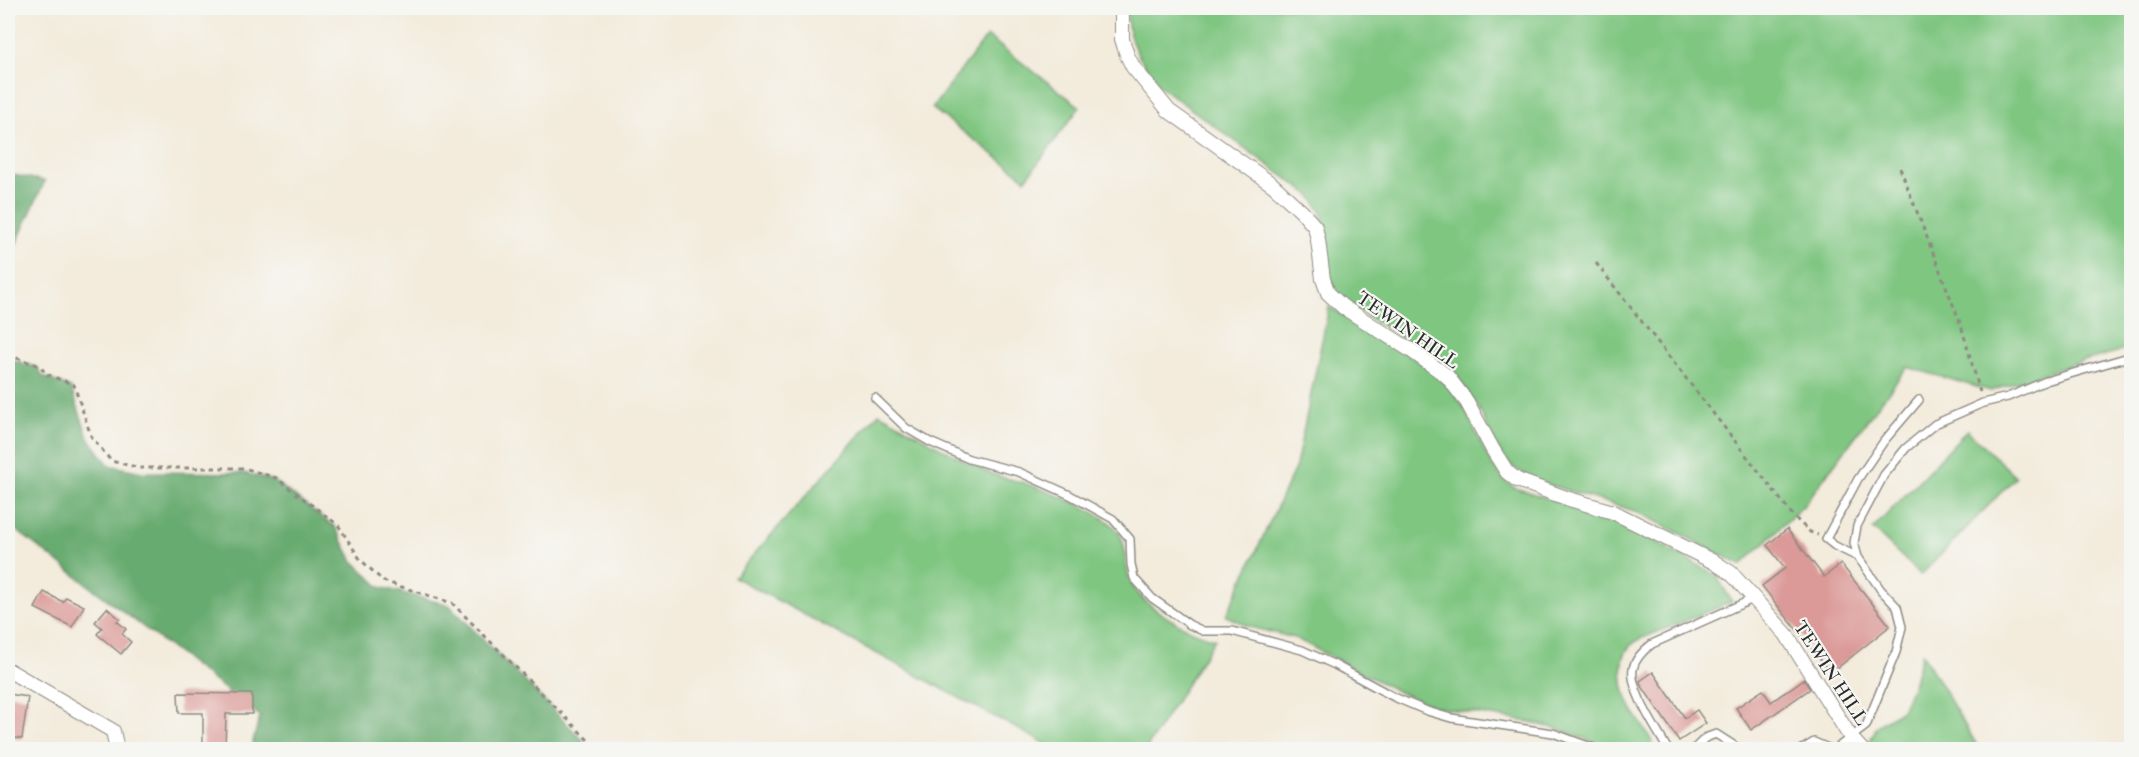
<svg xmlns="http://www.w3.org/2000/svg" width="2139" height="757" viewBox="0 0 2139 757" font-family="'IM FELL Double Pica',serif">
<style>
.green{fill:#7fc681;stroke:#557856;stroke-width:1.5}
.forest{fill:#67ab6f;stroke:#496b4d;stroke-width:1.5}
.building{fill:#db9997}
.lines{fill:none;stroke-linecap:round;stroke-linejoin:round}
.service-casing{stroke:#8f8b83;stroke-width:10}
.minor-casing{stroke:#8f8b83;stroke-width:16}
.path{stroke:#8f8b83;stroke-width:3;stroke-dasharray:4.5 4.5;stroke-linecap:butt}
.service{stroke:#fff;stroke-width:7}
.minor{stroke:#fff;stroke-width:14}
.labels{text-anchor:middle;stroke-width:4.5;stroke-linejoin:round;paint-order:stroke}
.street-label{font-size:18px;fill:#2b2b2b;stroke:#f6f6f2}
</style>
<rect width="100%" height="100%" fill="#f6f6f2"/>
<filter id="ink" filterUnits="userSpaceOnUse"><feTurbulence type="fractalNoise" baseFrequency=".0167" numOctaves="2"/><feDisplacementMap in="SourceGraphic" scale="12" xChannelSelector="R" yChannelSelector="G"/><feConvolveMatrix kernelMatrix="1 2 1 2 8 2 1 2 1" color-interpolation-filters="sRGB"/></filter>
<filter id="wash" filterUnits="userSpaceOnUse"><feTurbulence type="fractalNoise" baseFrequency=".008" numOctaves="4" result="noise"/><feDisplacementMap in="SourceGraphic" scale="24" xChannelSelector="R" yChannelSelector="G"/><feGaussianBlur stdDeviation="1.35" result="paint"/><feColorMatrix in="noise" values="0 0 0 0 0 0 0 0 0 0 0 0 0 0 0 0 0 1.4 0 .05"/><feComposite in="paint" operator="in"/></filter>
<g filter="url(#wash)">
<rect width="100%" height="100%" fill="#f3ebdb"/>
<path class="green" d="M1128 8H2131V348L2073 364 1991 391 1907 367 1804 505 1741 565 1638 512 1537 481 1514 468 1499 451 1478 407 1459 379 1435 359 1347 303 1334 289 1329 275 1328 239 1321 211 1311 196 1162 88C1143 65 1124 40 1128 8Z
M987 36 1080 107 1026 179 932 108Z
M1329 307C1368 331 1434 362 1459 400 1479 429 1484 469 1515 488L1616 520 1716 575 1732 602 1640 639C1637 641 1632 644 1629 647 1619 660 1622 685 1627 699 1633 715 1646 728 1653 744L1651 750 1610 749 1562 730 1529 722 1436 707 1399 692 1295 638 1250 627 1226 616 1296 466Z
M879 413C915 432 950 455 988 472 1000 478 1014 479 1027 484 1048 491 1099 511 1113 526 1129 541 1123 558 1129 577 1136 605 1189 632 1215 639L1146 749H1055L734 577Z
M1967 430 2016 477 1921 575 1873 529Z
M1922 653 1979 749 1875 750 1868 745 1877 726 1902 710 1914 682Z"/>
<path class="forest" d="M8 174 45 181 8 261Z
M8 358 38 368 42 376 71 388 88 437 109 465 142 472 244 473 274 481 335 527 353 561 380 587 449 605 585 742 581 749H251L260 716 8 524Z"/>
<g id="blocks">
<path class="building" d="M1787 529 1824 577 1841 564 1890 626 1831 673 1762 586 1785 568 1767 545Z
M44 592 63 602 66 597 84 606 72 627 35 608Z
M107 608 120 619 117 621 126 629 122 634 131 642 121 654 97 634 102 628 95 622Z
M1653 672 1685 718 1697 710 1706 723 1679 741 1641 685 1640 681Z
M1804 679 1810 689 1751 730 1736 708 1763 690 1771 702Z
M178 693 252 694V714H226L225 750H203V713H179Z
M8 694 28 697 22 739 8 737Z"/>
</g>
</g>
<g filter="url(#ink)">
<use href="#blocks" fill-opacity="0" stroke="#8f8b83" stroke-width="1.5"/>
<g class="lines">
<defs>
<path id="service" d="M875 398 906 428 930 442 969 459 1019 472 1070 495 1113 519 1130 539 1131 564 1134 578 1152 598 1190 625 1203 631H1232L1302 650 1335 665 1394 697 1427 711 1451 718 1553 733 1599 750
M1858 557 1835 546 1826 539 1858 479 1884 441 1919 400
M1668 750C1658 731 1629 690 1633 669 1635 658 1644 650 1652 644L1755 598
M1693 750 1705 738 1716 734 1741 750
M1801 750 1814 742 1833 750
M1834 750 1866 726 1896 652 1902 627 1897 607 1881 590 1858 557 1854 543 1857 526 1884 475 1906 448 1935 424 1983 403 2008 397 2046 381 2132 356"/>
<path id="minor" d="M1122 8V39L1127 55 1133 67 1169 111 1273 185 1302 212 1315 227 1318 240 1323 279 1328 293 1343 307 1412 351 1447 376 1467 402 1493 450 1507 472 1517 480 1569 499 1613 512 1714 562 1731 573 1786 634 1851 738 1862 750
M8 670 113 731 117 750"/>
</defs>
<use href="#service" class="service-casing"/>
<use href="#minor" class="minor-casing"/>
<path class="path" d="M1900 168 1961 325 1980 392
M1596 263 1795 518 1810 532 1818 535
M8 355 40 366 46 374 74 385 91 436 111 461 140 468H244L276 478 338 525 360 559 383 581 452 603 591 743 605 750"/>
<use href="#service" class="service"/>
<use href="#minor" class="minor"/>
</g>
</g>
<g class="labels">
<g class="street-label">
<text transform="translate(1408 330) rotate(35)" y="6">TEWIN HILL</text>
<text transform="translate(1831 673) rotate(57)" y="6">TEWIN HILL</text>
</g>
</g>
<rect width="2139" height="757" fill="none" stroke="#f6f6f2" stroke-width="30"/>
</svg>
